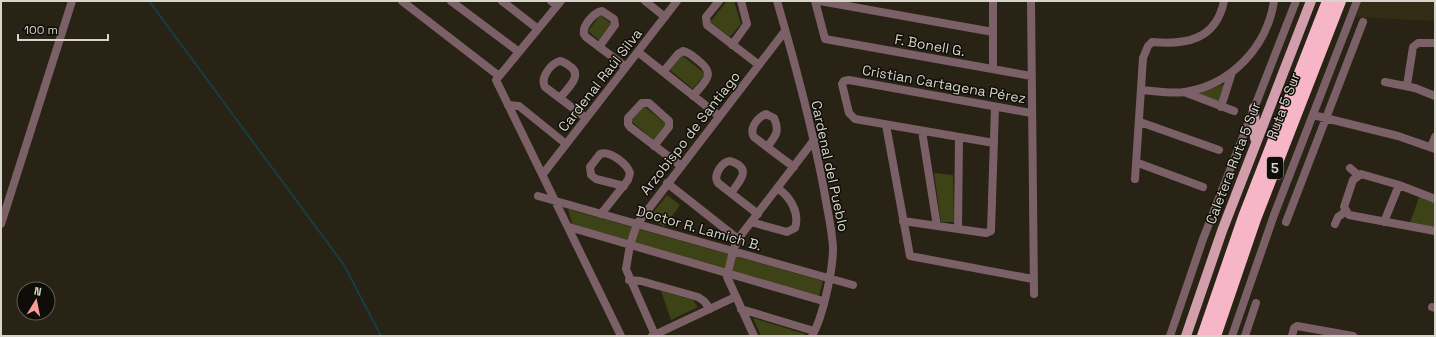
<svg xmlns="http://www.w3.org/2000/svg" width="1436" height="337" viewBox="0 0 1436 337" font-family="'Space Grotesk',sans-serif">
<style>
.built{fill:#342d16}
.green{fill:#3d4217}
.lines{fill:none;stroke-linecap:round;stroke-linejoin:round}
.stream{stroke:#153f43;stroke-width:2}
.minor{stroke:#7b6167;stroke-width:8}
.major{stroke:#d39eac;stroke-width:10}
.highway{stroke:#f6b6c7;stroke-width:12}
.labels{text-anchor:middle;stroke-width:3;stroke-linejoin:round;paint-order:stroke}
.shield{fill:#0f0d07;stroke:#9b9890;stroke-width:1}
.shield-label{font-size:13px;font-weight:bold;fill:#d7d4ca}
.street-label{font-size:14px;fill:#d7d4ca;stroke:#0f0d07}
</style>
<rect width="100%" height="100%" fill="#282314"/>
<path class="built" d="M1362 1H1435V21L1356 17Z"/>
<path class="green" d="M727 1H734L741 24 730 37 710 22Z
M600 15 613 25 600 41 588 31Z
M682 55 705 74 693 89 670 70Z
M1228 83 1220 103 1196 94Z
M644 106 667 125 654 140 631 121Z
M934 173 953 175 954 222H941Z
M667 195 680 205 664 227 650 216Z
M1419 197 1435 203V228L1410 223Z
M568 209 823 281 819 296 572 224Z
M661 291 693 300 698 307 671 320Z
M753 318 805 334 804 336H761Z"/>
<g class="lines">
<path class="stream" d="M149 1 344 265 381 336"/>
<path class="minor" d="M402 1 499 76
M451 1 519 52
M502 1 538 29
M551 1 557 6
M561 1 496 80 621 336
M645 1 665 17
M719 1 706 17 707 25 759 65
M777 1C795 63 812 126 824 190 827 209 832 228 833 248 833 270 823 317 812 336
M815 1 825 39 1031 76
M820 1 993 32
M993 1V69
M1031 1 1034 294
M732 45 747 24 741 1
M599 47 615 25 614 19 602 11C594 12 582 26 584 34L586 37 626 67
M638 52 719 116
M663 72 678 54 683 51C689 52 694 57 699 61 717 75 704 82 693 96
M1385 82 1415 88 1435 96
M1407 85 1413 47 1418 43H1435
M1141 90C1156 91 1170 94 1185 92 1231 85 1267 47 1274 1
M1184 92 1234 111
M560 98C566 90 583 76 571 67 567 64 565 62 560 61 550 64 540 78 545 87L586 118
M508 105 519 106 566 144
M1221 107 1232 72
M1313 115 1398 136 1435 149
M1140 122 1219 150
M886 125 910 256 1033 279
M922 131 937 226
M994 143 855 119 849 113 842 84 844 81 849 80 1031 113
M654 146 669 127V121L649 103H642L628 118V124L630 127 681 166
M767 147C776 136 780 131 774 118L766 114C758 117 750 127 753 135L754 137C767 147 780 157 794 167
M1431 147 1435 137
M1138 163 1203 187
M1350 168 1358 175
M543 174 677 1
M1135 179 1143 58 1148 46 1152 42C1186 45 1216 40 1224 1
M667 183 738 239
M731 193C740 181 753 168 730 161 722 162 714 174 717 181L718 183 754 211 758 214
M538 196 853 285
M1435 199 1399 185 1361 174 1353 180 1344 207 1349 215 1435 231
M601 214 628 180 630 173C627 164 610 150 600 154L590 167 591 175 596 179 624 186
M903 221 986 233 991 231 995 107
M751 222 787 232 795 228C800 213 790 196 777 188
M1286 222 1363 22
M1384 222 1399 185
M1 224 72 1
M1335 224 1338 217 1345 212
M569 227 823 301
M958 229 959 137
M629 280 641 281 698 297 704 301 710 309
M1432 307 1435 308
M741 309 814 331
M655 335 626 269 630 245 637 224 785 31
M652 336 735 297
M754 336 727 277 733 251 738 239 814 140
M1170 336 1203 239 1296 1
M1232 336 1274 215 1357 1
M1245 336 1256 303
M1292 336 1294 328 1297 326 1353 336"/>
<path class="major" d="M1254 108 1255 138
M1186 336 1222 231 1311 1"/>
<path class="highway" d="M1203 336 1244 217 1328 1
M1215 336 1255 219 1340 1"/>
</g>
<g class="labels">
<rect class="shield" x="1267" y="157" width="16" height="22" rx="3"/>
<g class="shield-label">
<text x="1275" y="173">5</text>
</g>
<g class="street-label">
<text transform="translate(930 45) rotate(10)" y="5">F. Bonell G.</text>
<text transform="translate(600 80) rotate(-52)" y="5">Cardenal Raúl Silva</text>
<text transform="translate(944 84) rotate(10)" y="5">Cristian Cartagena Pérez</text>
<text transform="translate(1283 106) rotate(-69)" y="5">Ruta 5 Sur</text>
<text transform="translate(690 133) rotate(-52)" y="5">Arzobispo de Santiago</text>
<text transform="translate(1233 163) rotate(-69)" y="5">Caletera Ruta 5 Sur</text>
<text transform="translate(830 166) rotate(78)" y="5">Cardenal del Pueblo</text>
<text transform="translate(699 228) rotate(16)" y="5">Doctor R. Lamich B.</text>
</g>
</g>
<rect width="1436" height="337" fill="none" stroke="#d7d4ca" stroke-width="4"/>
<g transform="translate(36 301) rotate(10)"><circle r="19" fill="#0f0d07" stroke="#5f5d55"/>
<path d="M0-3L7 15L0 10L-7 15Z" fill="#f59c95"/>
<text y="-6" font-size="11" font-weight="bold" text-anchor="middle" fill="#d7d4ca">N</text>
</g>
<path d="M18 34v6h90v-6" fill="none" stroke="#d7d4ca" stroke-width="2"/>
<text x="24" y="34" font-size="12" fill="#d7d4ca" stroke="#0f0d07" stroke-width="3" paint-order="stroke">100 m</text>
</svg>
